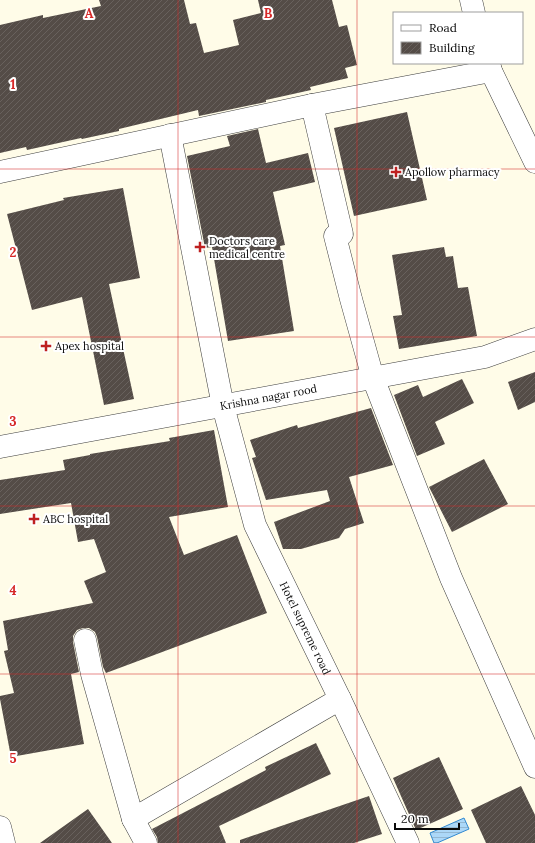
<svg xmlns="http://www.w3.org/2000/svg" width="535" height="843" viewBox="0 0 535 843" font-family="Lora,serif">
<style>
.water{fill:url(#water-rules);stroke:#3189d1}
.building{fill:url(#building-hatch)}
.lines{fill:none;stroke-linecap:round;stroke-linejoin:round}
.minor-casing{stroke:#3e3e3e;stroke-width:23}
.minor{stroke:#fff;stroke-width:22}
.grid{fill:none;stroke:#d62828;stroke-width:1;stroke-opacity:0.55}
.poi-dot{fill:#be2020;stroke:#fff;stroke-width:1.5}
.labels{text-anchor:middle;stroke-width:4;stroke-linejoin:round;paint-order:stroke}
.poi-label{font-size:11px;fill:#0b0b0b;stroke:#fff;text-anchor:start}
.street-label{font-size:11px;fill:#0b0b0b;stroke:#fff}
.grid-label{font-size:13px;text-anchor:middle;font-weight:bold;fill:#d62828;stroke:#fff;stroke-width:4;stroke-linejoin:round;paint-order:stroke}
</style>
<defs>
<pattern id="water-rules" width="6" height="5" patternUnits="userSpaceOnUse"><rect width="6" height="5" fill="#acd8f8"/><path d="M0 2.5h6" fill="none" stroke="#93b8d3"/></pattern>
<pattern id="building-hatch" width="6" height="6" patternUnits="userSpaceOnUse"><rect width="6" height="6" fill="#544c47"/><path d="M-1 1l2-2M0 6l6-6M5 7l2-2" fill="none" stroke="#68615d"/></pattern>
</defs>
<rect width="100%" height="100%" fill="#fffce8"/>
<path class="water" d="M464 818 469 829 437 843H434L430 833Z"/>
<path class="building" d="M99 0H184L190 24 196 23 204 53 239 45 233 20 261 13 258 0H332L339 27 347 25 357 65 345 68 348 78 310 87 311 90 266 100V102L199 116 198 110 119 129V131L82 139 81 138 27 150 26 147 0 153V25L43 15V18L101 6Z
M407 112 427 200 354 216 334 128Z
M258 129 266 163 308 153 315 182 273 192 285 245 280 246 294 331 228 341 212 247 205 248 187 156 230 146 227 136Z
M123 188 140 278 109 284 134 399 104 405 82 297 32 310 7 214 64 200 63 198Z
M444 247 446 257 453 256 458 288 468 287 477 336 399 349 393 316 402 315 392 255Z
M535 372V402L518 410 508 382Z
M462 379 474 403 435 422 445 444 417 456 394 395 418 385 423 397Z
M371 408 393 465 349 477 364 523 345 529 339 538 301 549H283L274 522 330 501 327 490 266 500 252 458 256 457 250 440 297 425 298 428Z
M214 430 228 507 169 517 184 555 237 535 267 613 106 673 103 667 97 637 95 632 89 628H83L77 630 73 636V642L79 672 71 674 84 744 11 757 0 699V696L14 693 4 651 8 650 3 621 93 603 84 581 106 572 94 539 78 542 71 503 0 514V480L65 470 63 460 90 455V454L170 441 169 438Z
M484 459 508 504 452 532 429 487Z
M316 743 331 774 219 826 226 843H158L157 837 152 829 266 770 265 767Z
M439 757 463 809 416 830 393 778Z
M521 786 535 815V843H486L471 810Z
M369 796 382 834 354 843H240V840Z
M88 809 112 843H40Z"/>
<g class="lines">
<defs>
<g id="minor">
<path d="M471 0 474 13"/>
<path d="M489 63 491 71 535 162"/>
<path d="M312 105 342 234"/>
<path id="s1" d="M170 135 223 406 255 525 340 699 408 843"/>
<path d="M0 172 312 105 491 71"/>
<path d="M335 236 351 299 373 378 451 578 535 767"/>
<path id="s2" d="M0 447 485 357 535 339"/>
<path d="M85 640 92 674 133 819 340 699"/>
<path d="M133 819 146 843"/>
<path d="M0 827 4 843"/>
</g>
</defs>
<use href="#minor" class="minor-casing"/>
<use href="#minor" class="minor"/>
</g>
<path class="grid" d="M178 0V843M357 0V843M0 169H535M0 337H535M0 506H535M0 674H535"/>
<g class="poi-dot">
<path d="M394 166h4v4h4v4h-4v4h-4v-4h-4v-4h4z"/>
<path d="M198 241h4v4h4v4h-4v4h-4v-4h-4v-4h4z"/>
<path d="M44 340h4v4h4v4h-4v4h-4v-4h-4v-4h4z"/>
<path d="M32 513h4v4h4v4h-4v4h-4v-4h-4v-4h4z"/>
</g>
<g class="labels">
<g class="poi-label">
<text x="405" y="176">Apollow pharmacy</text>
<text x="209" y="245">Doctors care<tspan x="209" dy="13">medical centre</tspan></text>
<text x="55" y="350">Apex hospital</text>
<text x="43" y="523">ABC hospital</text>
</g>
<g class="street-label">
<text dy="4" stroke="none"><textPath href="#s2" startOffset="273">Krishna nagar rood</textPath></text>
<text dy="4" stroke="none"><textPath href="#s1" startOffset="514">Hotel supreme road</textPath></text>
</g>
</g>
<g class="grid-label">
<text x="89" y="18">A</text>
<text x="268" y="18">B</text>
<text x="13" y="89">1</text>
<text x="13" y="257">2</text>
<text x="13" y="426">3</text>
<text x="13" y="595">4</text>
<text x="13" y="763">5</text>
</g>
<rect x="393" y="12" width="130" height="52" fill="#ffffff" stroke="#9d9d9d"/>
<rect x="401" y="25" width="20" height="6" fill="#ffffff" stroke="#9d9d9d"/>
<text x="429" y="32" font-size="12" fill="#0b0b0b">Road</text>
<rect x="401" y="42" width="20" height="12" fill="url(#building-hatch)" stroke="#9d9d9d"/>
<text x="429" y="52" font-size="12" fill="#0b0b0b">Building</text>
<path d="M395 823v6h64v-6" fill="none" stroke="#0b0b0b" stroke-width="2"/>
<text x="401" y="823" font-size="12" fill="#0b0b0b" stroke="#ffffff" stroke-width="3" paint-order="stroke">20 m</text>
</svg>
